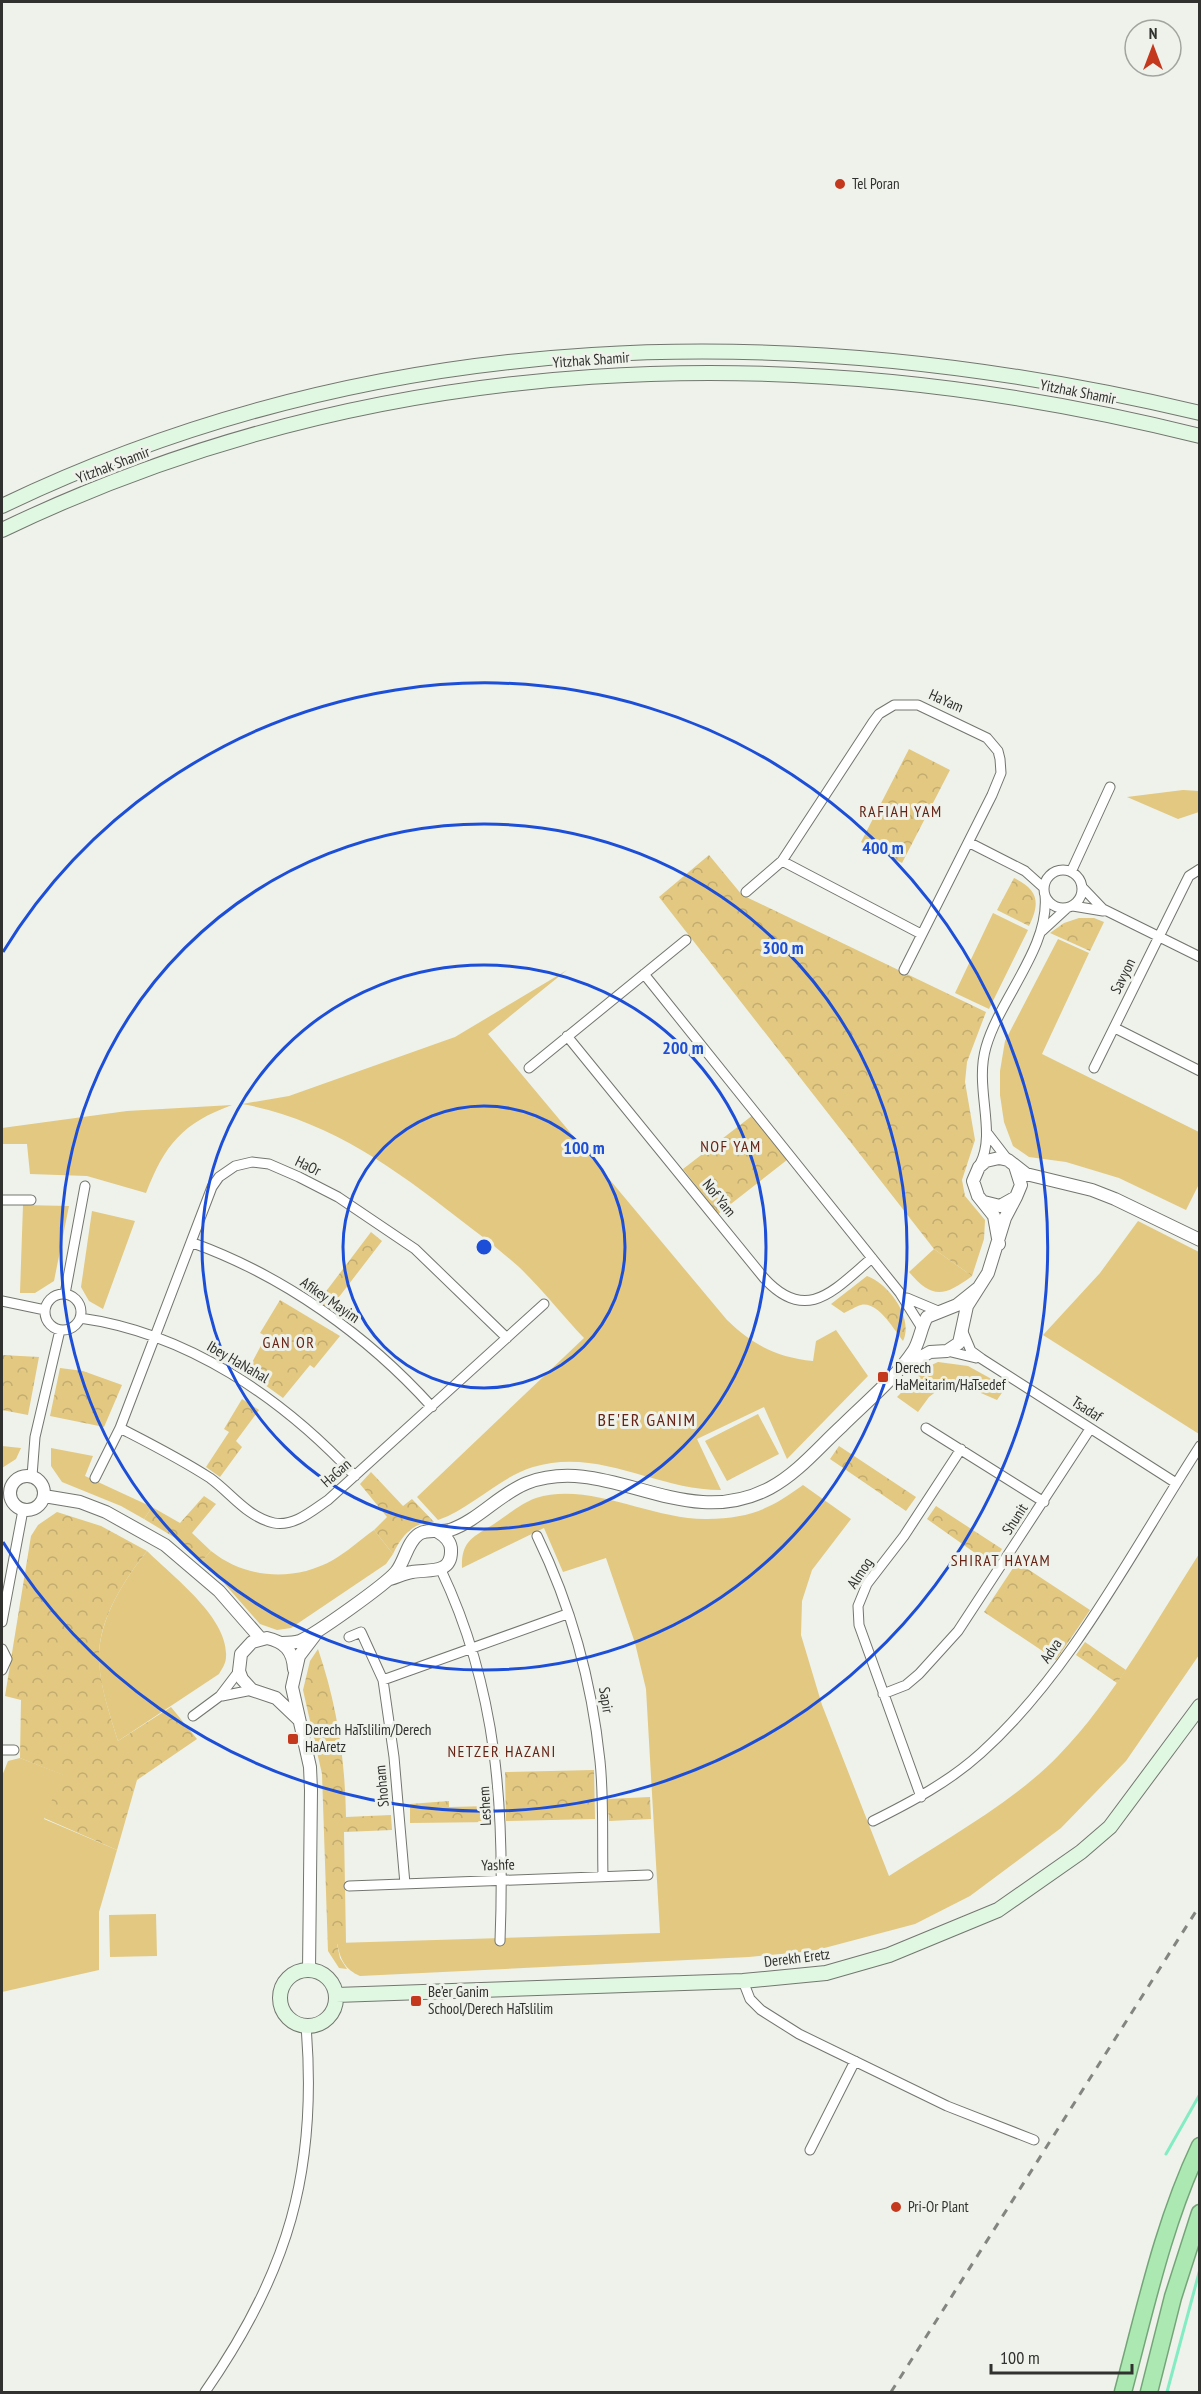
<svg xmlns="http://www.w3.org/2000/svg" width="1201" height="2394" viewBox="0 0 1201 2394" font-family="'PT Sans Narrow',sans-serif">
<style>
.grass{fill:#e2c881}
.forest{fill:url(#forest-crowns)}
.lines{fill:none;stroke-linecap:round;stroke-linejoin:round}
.stream{stroke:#84ecc2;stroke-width:3}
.minor-casing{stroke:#73766f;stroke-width:11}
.tertiary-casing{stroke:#73766f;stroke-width:14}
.secondary-casing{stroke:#73766f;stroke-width:16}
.trunk-casing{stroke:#74a578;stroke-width:19}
.minor{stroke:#fff;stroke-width:9}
.tertiary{stroke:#fff;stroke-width:12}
.secondary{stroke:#e0f7e2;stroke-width:14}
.trunk{stroke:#ace8b2;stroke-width:16}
.rail{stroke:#838580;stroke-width:3;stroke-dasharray:8 8;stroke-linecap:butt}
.ring{fill:none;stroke:#1d4ed8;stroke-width:3}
.poi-dot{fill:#c4391e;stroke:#eef2ea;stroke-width:2}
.labels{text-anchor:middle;stroke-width:6;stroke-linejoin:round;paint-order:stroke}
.poi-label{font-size:15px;fill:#31322f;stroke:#eef2ea;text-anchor:start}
.street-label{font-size:15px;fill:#31322f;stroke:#eef2ea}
.neighbourhood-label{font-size:16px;letter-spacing:1.5px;fill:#662315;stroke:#eef2ea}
.quarter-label{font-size:18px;letter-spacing:1.5px;fill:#662315;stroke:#eef2ea}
.centre{fill:#1d4ed8;stroke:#eef2ea;stroke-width:3}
.ring-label{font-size:18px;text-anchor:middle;font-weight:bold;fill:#1d4ed8;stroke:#eef2ea;stroke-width:6;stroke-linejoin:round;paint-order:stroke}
</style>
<defs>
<pattern id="forest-crowns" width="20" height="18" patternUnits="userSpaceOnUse" patternTransform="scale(1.5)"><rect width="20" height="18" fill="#e2c881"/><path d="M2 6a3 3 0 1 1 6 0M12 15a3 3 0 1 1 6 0" fill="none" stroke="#c2ac70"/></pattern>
</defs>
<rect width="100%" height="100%" fill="#eef2ea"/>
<path class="grass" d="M1183 790 1199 791V812L1178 819 1127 797Z
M993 913 1028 930 989 1009 955 993Z
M1058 939 1089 953 1042 1054 1199 1132V1184L1186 1210 1119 1178 1066 1162 1029 1157 1013 1146 1004 1122 1000 1095V1071L1005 1041Z
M567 970 488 1034 727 1320C753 1345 776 1357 813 1361L816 1341 836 1330 868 1376 787 1459 764 1407 697 1439 721 1490C656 1490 599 1447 533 1467 498 1478 472 1508 438 1520L417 1497 584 1338C562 1315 542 1289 519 1267 500 1250 479 1234 458 1218 393 1167 326 1119 242 1104L289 1096 455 1037Z
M232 1105C183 1123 165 1144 146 1193L87 1176 30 1174 27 1144H2V1128L127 1111Z
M23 1205 69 1206 54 1281 35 1293H20Z
M92 1211 135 1221 103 1309 89 1301 81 1287Z
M1138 1221 1199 1252V1434L1043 1335 1100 1273Z
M934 1249 972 1276C944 1297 932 1299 909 1272Z
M938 1362 968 1366 1006 1387 997 1400 951 1380 929 1397 918 1412 897 1397 925 1368Z
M758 1414 779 1454 727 1481 705 1441Z
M2 1446 21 1448 16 1459 2 1468Z
M51 1448 93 1456 85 1476 152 1507 144 1519 121 1506 62 1482 51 1466Z
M803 1485 851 1519 812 1570 802 1601 801 1635 822 1705 889 1876C944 1840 1014 1802 1059 1755 1112 1701 1158 1618 1199 1554V1655L1126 1761 1061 1828 970 1896 915 1924 813 1951 749 1957 360 1976C345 1970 340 1959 337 1943L660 1933 646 1689 635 1643 606 1558 563 1572 544 1528 462 1568C461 1541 473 1537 494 1524 507 1515 522 1503 536 1498 589 1481 652 1520 707 1519 749 1518 769 1510 803 1485Z
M374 1530 393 1554 386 1564 291 1628 277 1630 260 1624 223 1582 201 1562 211 1551C246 1579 294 1582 333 1560 347 1552 360 1540 374 1530Z
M147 1551C172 1576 229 1618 226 1657 226 1663 222 1669 219 1674L118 1741C110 1715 100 1687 99 1660 98 1620 124 1580 147 1551Z
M20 1758 64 1775 44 1819 117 1850 99 1912V1970L2 1992V1776L8 1761Z
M156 1914 157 1956 110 1957 109 1915Z"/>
<path class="forest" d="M909 749 950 770 902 863 861 842Z
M709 855 742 895 986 1012 967 1062 965 1082 975 1140 962 1180 965 1196 985 1220 984 1239 972 1276 934 1249 659 897Z
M1014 878C1039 890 1040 903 1029 926L997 910Z
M1079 918H1094L1104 922 1090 951 1050 933 1064 923Z
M753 1115 787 1160 718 1214 683 1169Z
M371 1232 382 1241 329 1310 318 1302Z
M867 1276C889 1284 914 1318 903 1341 894 1330 878 1301 861 1305 856 1306 849 1311 844 1313L831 1304Z
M280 1300 340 1336 314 1368 310 1365 283 1398 247 1372 266 1336 260 1333Z
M2 1355 39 1357 28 1415 2 1410Z
M60 1368 83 1371 122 1385 104 1427 50 1416Z
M242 1399 259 1410 236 1441 242 1447 220 1477 206 1467 229 1432 224 1429Z
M839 1446 916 1497 906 1511 830 1459Z
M371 1472 403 1506 412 1499 434 1522C412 1522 401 1537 393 1554L374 1530 387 1517 360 1484Z
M204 1496 216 1504 192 1533 211 1551 201 1562 177 1539 144 1519 152 1507 180 1523Z
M936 1506 1002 1549 992 1565 927 1519Z
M57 1512 101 1526 147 1551C124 1580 98 1620 99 1659 100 1687 110 1715 118 1741L171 1707 197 1739 137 1780 117 1850 44 1818 63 1775 20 1758 21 1700 5 1696 31 1536 38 1525Z
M1017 1562 1090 1610 1056 1660 984 1612Z
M1085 1642 1126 1670 1117 1683 1076 1655Z
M318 1649C337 1705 345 1758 346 1817L391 1815 392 1830 344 1832 346 1943 337 1944 340 1958 347 1969 339 1968 328 1951 322 1774 303 1690 310 1661Z
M594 1770 595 1819 506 1821 505 1772Z
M650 1797 651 1819 609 1821 607 1799Z
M449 1801V1807L491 1806 494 1822 410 1823V1804Z"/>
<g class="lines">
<path class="stream" d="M1166 2154 1200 2094
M1167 2392 1200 2269"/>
<defs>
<path id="minor" d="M970 843 1025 871 1044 888
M782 861 921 934
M1044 889a19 19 0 1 1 38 0a19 19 0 1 1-38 0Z
M1071 872 1110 787
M1082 887 1103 909 1200 957
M746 892 782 861 873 722 879 714 894 705H918L987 738 998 751 1000 759 1001 773 992 795 904 970
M1073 906 1103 911
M1042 931 1067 908
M644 974 900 1293 922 1328
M1115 1028 1200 1071
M567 1036 764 1278C807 1325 835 1289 872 1258
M529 1068 686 940
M1094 1068 1183 888 1189 876 1200 869
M988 1134 1008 1160
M980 1164C997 1132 974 1088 986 1047 1000 998 1050 947 1045 895
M2 1200H31
M193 1243C284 1276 367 1335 432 1407
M65 1294 85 1186
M45 1312a18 18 0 1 1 36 0a18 18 0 1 1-36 0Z
M907 1298 938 1311
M2 1301 45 1310
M80 1318C188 1333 282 1398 355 1476
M963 1332 971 1351 982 1359 1176 1483
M947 1351 976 1358
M120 1428C151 1444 181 1459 210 1478 231 1493 247 1517 274 1523 294 1527 313 1510 328 1500L544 1304
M926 1428 1044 1502
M32 1476 35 1437 60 1330
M95 1478 120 1428 212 1187 219 1177 235 1166 252 1162 269 1164 299 1177 338 1197 415 1249 507 1338
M537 1536C571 1606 592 1684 600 1761 604 1799 602 1838 603 1876
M441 1570C498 1690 505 1811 500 1941
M2 1622 23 1510
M349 1637 361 1632 383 1680 394 1757 405 1884
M2 1649 7 1659 2 1670
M383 1680 567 1614
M883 1694 906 1685 919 1674 958 1631 1090 1429
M222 1696 252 1690
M193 1716 220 1696 239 1671
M2 1750H14
M921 1797 859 1625 858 1606 867 1584 904 1536 961 1449
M873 1821C911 1802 949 1782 981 1753 1072 1671 1133 1549 1200 1446
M349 1886 648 1875
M743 1981 750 1999 761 2010 799 2034 947 2106 1034 2140
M810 2150 855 2061
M205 2392C288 2273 318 2171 306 2026"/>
<path id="tertiary" d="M984 1202 1000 1206 1016 1197 1021 1185 1015 1166
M999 1244 994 1216 978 1196 973 1181 979 1167 986 1161 999 1158 1008 1160 1026 1174 1092 1190 1115 1199 1200 1240
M907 1365 930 1352 947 1351 959 1343 967 1306 988 1273 1005 1218 1016 1197
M10 1493a17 17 0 1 1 34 0a17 17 0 1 1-34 0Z
M44 1496 80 1502 106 1512 165 1545 219 1591 261 1639
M390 1579C397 1577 405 1573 412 1572 428 1569 452 1575 451 1550 451 1542 445 1536 438 1532
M282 1643C288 1643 294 1643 300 1641 316 1634 385 1585 396 1572 405 1561 407 1542 419 1534 428 1528 440 1533 450 1530 479 1520 499 1494 527 1483 608 1452 683 1534 770 1488 798 1473 819 1447 842 1426 866 1402 895 1379 914 1350 920 1340 921 1327 927 1317L957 1305 977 1289
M294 1669C293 1651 285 1642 267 1638L252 1642 241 1654 239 1671 242 1679 252 1690 276 1698 298 1719
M309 1970 311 1790 310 1767 292 1687 299 1656 315 1635"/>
<path id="secondary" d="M2 506C383 323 795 317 1200 413
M2 530C380 348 797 335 1200 436
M280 1998a28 28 0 1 1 56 0a28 28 0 1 1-56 0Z
M336 1995 743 1981 826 1973 889 1955 998 1910 1081 1852 1110 1827 1200 1706"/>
<path id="trunk" d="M1123 2392C1145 2310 1163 2224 1200 2146
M1149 2392 1173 2297 1200 2213"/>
</defs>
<use href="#minor" class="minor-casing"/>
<use href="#tertiary" class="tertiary-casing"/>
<use href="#secondary" class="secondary-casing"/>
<use href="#trunk" class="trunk-casing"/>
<use href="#minor" class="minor"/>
<use href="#tertiary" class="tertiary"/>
<use href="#secondary" class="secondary"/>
<use href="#trunk" class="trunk"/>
<path class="rail" d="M891 2392 1200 1905"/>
</g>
<g class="ring">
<circle cx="484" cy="1247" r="141"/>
<circle cx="484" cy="1247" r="282"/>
<circle cx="484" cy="1247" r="423"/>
<path d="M3 952A564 564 0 1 1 3 1542"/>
</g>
<g class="poi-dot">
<circle cx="840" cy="184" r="6"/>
<rect x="877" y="1371" width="12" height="12" rx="3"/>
<rect x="287" y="1733" width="12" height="12" rx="3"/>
<rect x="410" y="1995" width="12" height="12" rx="3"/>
<circle cx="896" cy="2207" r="6"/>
</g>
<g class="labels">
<g class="poi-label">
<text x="852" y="189">Tel Poran</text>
<text x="895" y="1373">Derech<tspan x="895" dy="17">HaMeitarim/HaTsedef</tspan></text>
<text x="305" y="1735">Derech HaTslilim/Derech<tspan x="305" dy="17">HaAretz</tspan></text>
<text x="428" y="1997">Be’er Ganim<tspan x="428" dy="17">School/Derech HaTslilim</tspan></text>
<text x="908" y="2212">Pri-Or Plant</text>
</g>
<g class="street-label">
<text transform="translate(591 360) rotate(-4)" y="5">Yitzhak Shamir</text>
<text transform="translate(1078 392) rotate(11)" y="5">Yitzhak Shamir</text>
<text transform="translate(113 465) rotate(-21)" y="5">Yitzhak Shamir</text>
<text transform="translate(946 701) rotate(24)" y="5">HaYam</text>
<text transform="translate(1123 976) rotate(-64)" y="5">Savyon</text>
<text transform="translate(308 1166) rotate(26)" y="5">HaOr</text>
<text transform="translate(719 1198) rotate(51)" y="5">Nof Yam</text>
<text transform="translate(330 1300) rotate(35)" y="5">Afikey Mayim</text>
<text transform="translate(238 1362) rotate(30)" y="5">Ibey HaNahal</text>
<text transform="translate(1087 1409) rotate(33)" y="5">Tsadaf</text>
<text transform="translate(336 1473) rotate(-41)" y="5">HaGan</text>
<text transform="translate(1015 1519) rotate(-57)" y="5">Shunit</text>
<text transform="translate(860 1573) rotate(-57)" y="5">Almog</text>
<text transform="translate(1051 1651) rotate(-56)" y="5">Adva</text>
<text transform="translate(606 1700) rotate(81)" y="5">Sapir</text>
<text transform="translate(382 1786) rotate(-95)" y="5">Shoham</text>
<text transform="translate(485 1806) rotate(-93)" y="5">Leshem</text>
<text transform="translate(498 1865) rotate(-2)" y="5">Yashfe</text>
<text transform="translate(797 1958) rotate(-7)" y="5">Derekh Eretz</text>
</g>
<g class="neighbourhood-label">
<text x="901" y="817">RAFIAH YAM</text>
<text x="731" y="1152">NOF YAM</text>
<text x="289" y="1348">GAN OR</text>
<text x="1001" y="1566">SHIRAT HAYAM</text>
<text x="502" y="1757">NETZER HAZANI</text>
</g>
<g class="quarter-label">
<text x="647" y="1426">BE'ER GANIM</text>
</g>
</g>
<circle cx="484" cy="1247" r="9" class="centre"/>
<g class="ring-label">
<text x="883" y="854">400 m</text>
<text x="783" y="954">300 m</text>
<text x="683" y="1054">200 m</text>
<text x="584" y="1154">100 m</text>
</g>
<rect width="1201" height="2394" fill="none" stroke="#31322f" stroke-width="6"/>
<g transform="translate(1153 48)"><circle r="28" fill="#eef2ea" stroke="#a2a59f" stroke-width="1.5"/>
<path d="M0-4.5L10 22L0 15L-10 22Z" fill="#c4391e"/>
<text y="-9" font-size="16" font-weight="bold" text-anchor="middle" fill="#31322f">N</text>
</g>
<path d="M991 2364v9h141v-9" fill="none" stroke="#31322f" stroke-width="3"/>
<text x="1000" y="2364" font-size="18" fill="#31322f" stroke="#eef2ea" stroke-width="4.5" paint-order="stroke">100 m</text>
</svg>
